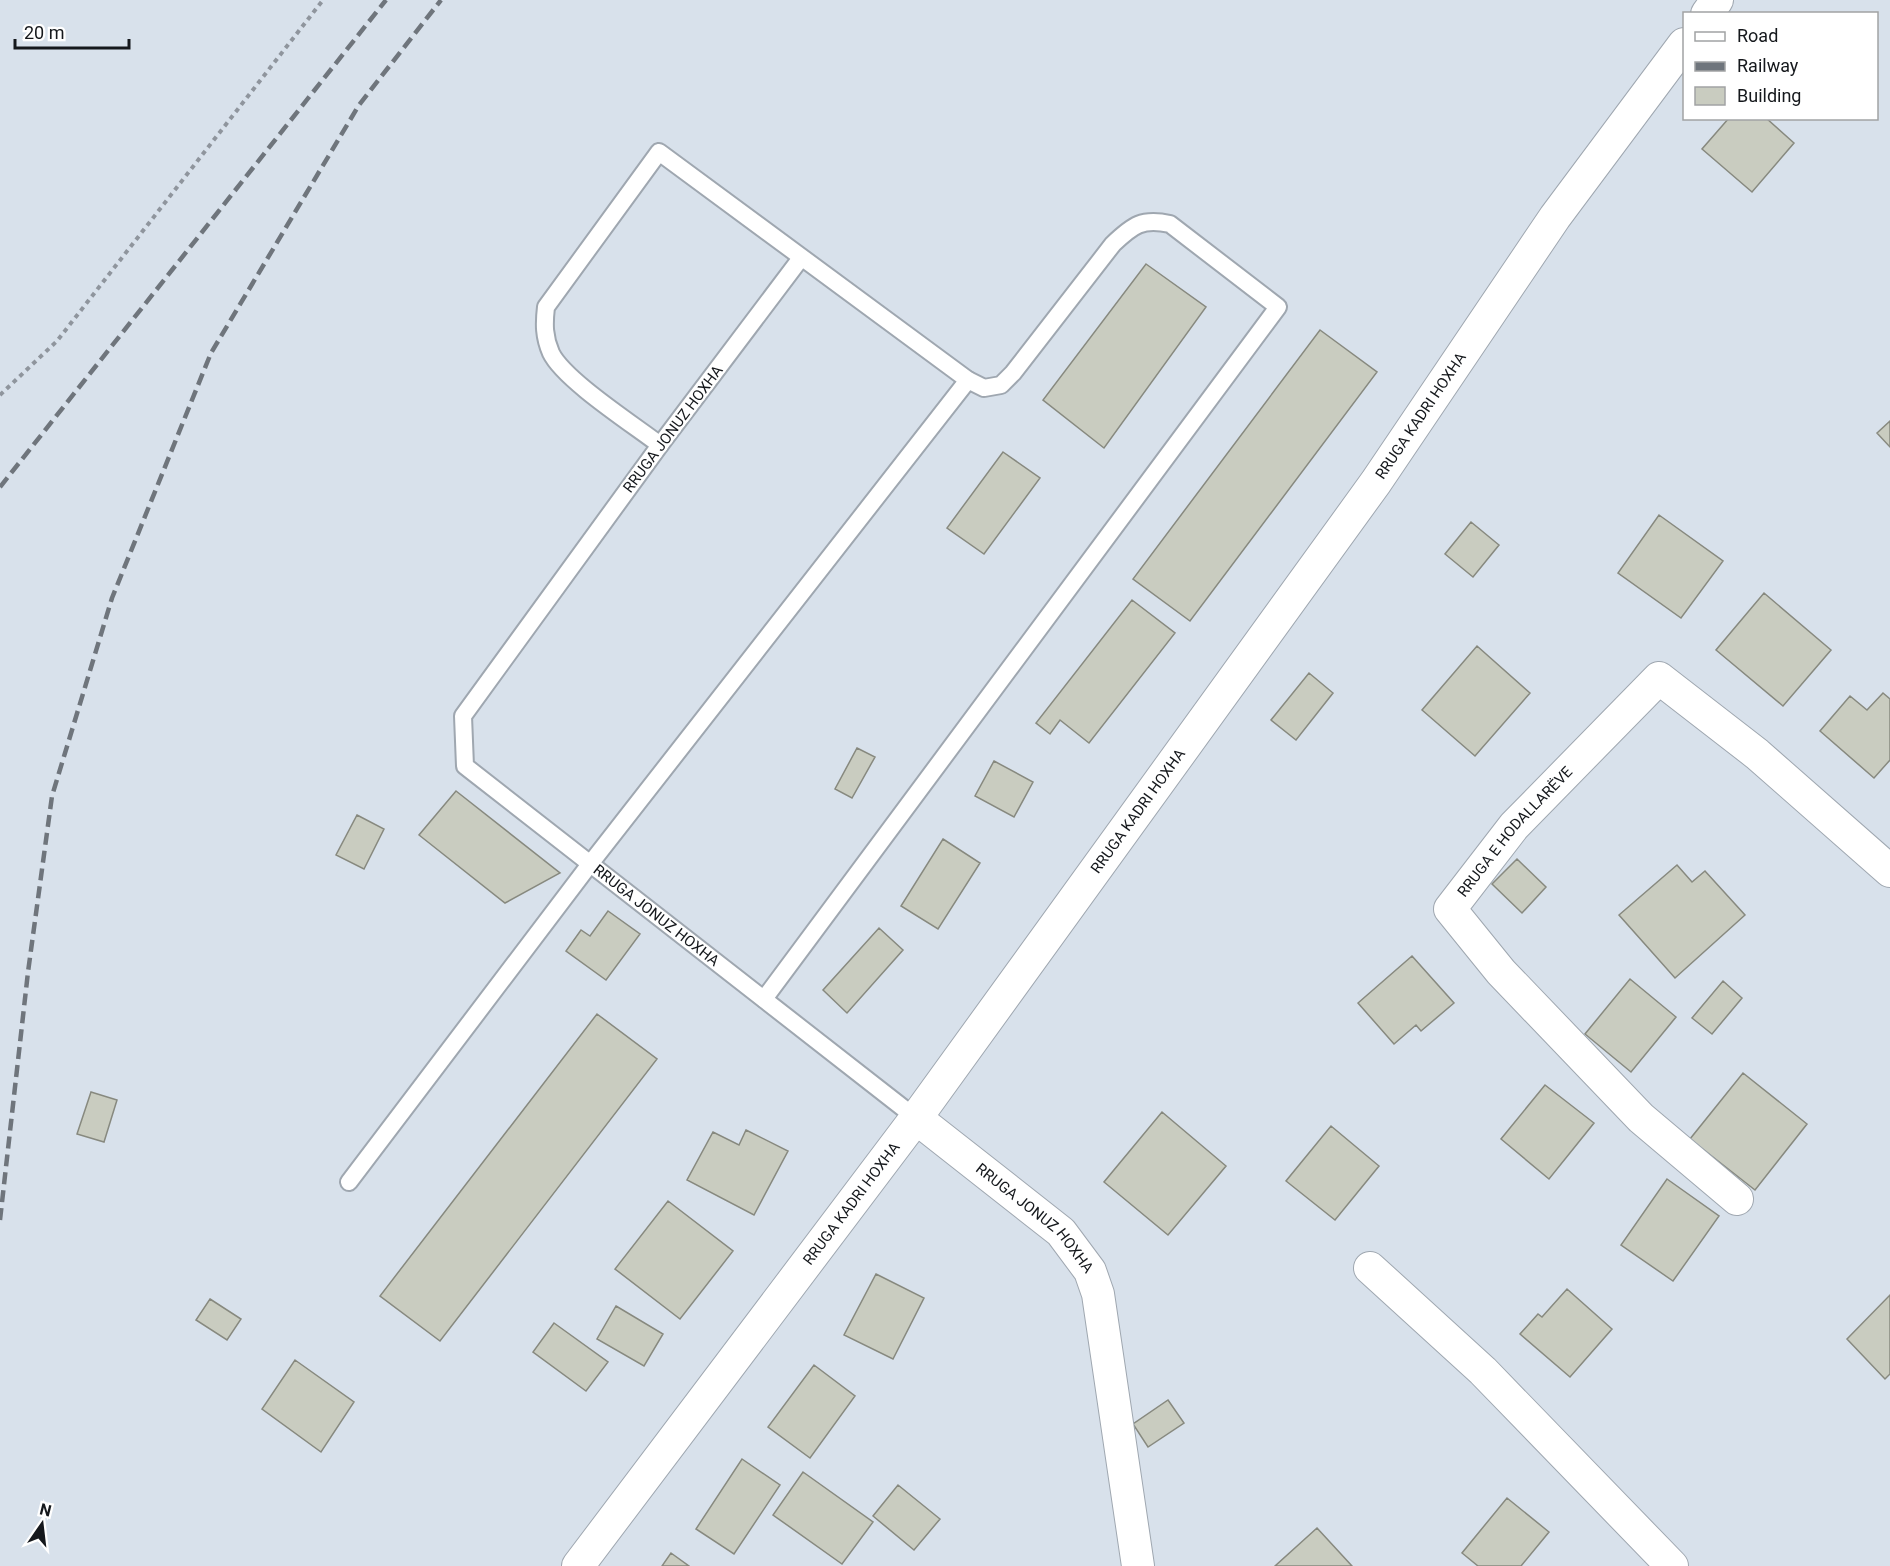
<svg xmlns="http://www.w3.org/2000/svg" width="1890" height="1566" viewBox="0 0 1890 1566" font-family="Roboto,sans-serif">
<style>
.building{fill:#c9ccc0;stroke:#87897f;stroke-width:1.5}
.lines{fill:none;stroke-linecap:round;stroke-linejoin:round}
.service-casing{stroke:#9fa7b0;stroke-width:20}
.minor-casing{stroke:#9fa7b0;stroke-width:34}
.path{stroke:#8f959d;stroke-width:4;stroke-dasharray:4.5 4.5;stroke-linecap:butt}
.service{stroke:#fff;stroke-width:16}
.minor{stroke:#fff;stroke-width:32}
.rail{stroke:#6f757c;stroke-width:4.5;stroke-dasharray:12 6;stroke-linecap:butt}
.labels{text-anchor:middle;stroke-width:4.5;stroke-linejoin:round;paint-order:stroke}
.street-label{font-size:15px;fill:#15181c;stroke:#fff}
</style>
<rect width="100%" height="100%" fill="#d8e1eb"/>
<path class="building" d="M1729 118H1766L1794 143 1752 192 1702 149Z
M1146 264 1206 307 1104 448 1043 400Z
M1320 330 1377 372 1190 621 1133 579Z
M1890 421V447L1877 433Z
M1003 452 1040 478 984 554 947 528Z
M1659 515 1723 561 1681 618 1618 573Z
M1471 522 1499 545 1473 577 1445 554Z
M1764 593 1831 650 1783 706 1716 650Z
M1132 600 1175 633 1089 743 1060 720 1050 734 1036 723Z
M1477 646 1530 693 1475 756 1422 710Z
M1309 673 1333 693 1296 740 1271 720Z
M1883 693 1890 699V760L1874 778 1820 731 1850 696 1867 710Z
M857 748 875 757 852 798 835 789Z
M994 761 1033 782 1014 817 975 796Z
M456 791 560 873 505 903 419 835Z
M357 815 384 829 364 869 336 855Z
M943 839 980 863 938 929 901 906Z
M1517 859 1546 887 1522 913 1492 884Z
M1677 865 1692 882 1705 871 1745 915 1675 978 1619 915Z
M608 911 640 934 606 980 566 951 581 930 590 936Z
M879 928 903 950 847 1013 823 990Z
M1412 956 1454 1003 1421 1031 1416 1025 1394 1044 1358 1003Z
M1630 979 1676 1017 1631 1072 1585 1034Z
M1723 981 1742 998 1712 1034 1692 1018Z
M597 1014 657 1059 440 1341 380 1296Z
M1743 1073 1807 1124 1755 1190 1690 1139Z
M1545 1085 1594 1123 1549 1179 1501 1139Z
M91 1092 117 1100 104 1142 77 1134Z
M1162 1112 1226 1166 1168 1235 1104 1182Z
M1331 1126 1379 1166 1335 1220 1286 1181Z
M746 1130 788 1151 754 1215 687 1180 713 1132 739 1145Z
M1667 1179 1719 1216 1673 1281 1621 1245Z
M668 1201 733 1251 680 1319 615 1269Z
M876 1274 924 1298 893 1359 844 1335Z
M1567 1289 1612 1329 1570 1377 1520 1334 1538 1314 1542 1317Z
M1890 1295V1374L1885 1379 1847 1339Z
M210 1299 241 1319 227 1340 196 1320Z
M616 1306 663 1334 644 1366 597 1339Z
M554 1323 608 1362 586 1391 533 1352Z
M295 1360 354 1402 321 1452 262 1409Z
M814 1365 855 1396 810 1458 768 1427Z
M1168 1400 1184 1423 1148 1447 1133 1424Z
M742 1459 780 1485 734 1554 696 1529Z
M803 1472 873 1522 842 1564 773 1515Z
M898 1485 940 1519 914 1550 873 1516Z
M1507 1498 1549 1532 1521 1566H1478L1462 1553Z
M1317 1528 1352 1566H1275Z
M671 1553 689 1566H662Z"/>
<g class="lines">
<defs>
<g id="service">
<path id="s1" d="M801 258 660 445 463 716 465 766 916 1118"/>
<path d="M660 445C634 425 564 380 551 353 544 337 544 324 546 307L659 152 968 380 984 388 1001 385 1013 373 1113 244C1133 225 1142 218 1170 224L1278 307 764 999"/>
<path d="M349 1182 590 864 968 380"/>
</g>
<g id="minor">
<path d="M1707 14 1717 0"/>
<path id="s2" d="M916 1118 1061 1232 1090 1271 1098 1294 1138 1566"/>
<path id="s3" d="M1737 1199 1641 1118 1501 972 1450 909 1514 826 1659 678 1757 754 1890 871"/>
<path d="M1370 1268 1483 1371 1672 1566"/>
<path id="s4" d="M578 1566 916 1118 1376 482 1555 217 1684 44"/>
</g>
</defs>
<use href="#service" class="service-casing"/>
<use href="#minor" class="minor-casing"/>
<path class="path" d="M0 395 57 341 323 0"/>
<use href="#service" class="service"/>
<use href="#minor" class="minor"/>
<path class="rail" d="M0 487 386 0
M0 1220 28 972 52 796 112 598 211 353 359 105 441 0"/>
</g>
<g class="labels">
<g class="street-label">
<text dy="5" stroke="none"><textPath href="#s4" startOffset="1426">RRUGA KADRI HOXHA</textPath></text>
<text transform="translate(673 429) rotate(-53)" y="5">RRUGA JONUZ HOXHA</text>
<text dy="5" stroke="none"><textPath href="#s4" startOffset="940">RRUGA KADRI HOXHA</textPath></text>
<text dy="5" stroke="none"><textPath href="#s3" startOffset="510">RRUGA E HODALLARËVE</textPath></text>
<text dy="5" stroke="none"><textPath href="#s1" startOffset="862">RRUGA JONUZ HOXHA</textPath></text>
<text dy="5" stroke="none"><textPath href="#s4" startOffset="454">RRUGA KADRI HOXHA</textPath></text>
<text dy="5" stroke="none"><textPath href="#s2" startOffset="156">RRUGA JONUZ HOXHA</textPath></text>
</g>
</g>
<rect x="1683" y="12" width="195" height="108" fill="#ffffff" stroke="#a1a3a4" stroke-width="1.5"/>
<rect x="1695" y="32" width="30" height="9" fill="#ffffff" stroke="#a1a3a4" stroke-width="1.5"/>
<text x="1737" y="42" font-size="18" fill="#15181c">Road</text>
<rect x="1695" y="62" width="30" height="9" fill="#6f757c" stroke="#a1a3a4" stroke-width="1.5"/>
<text x="1737" y="72" font-size="18" fill="#15181c">Railway</text>
<rect x="1695" y="87" width="30" height="18" fill="#c9ccc0" stroke="#a1a3a4" stroke-width="1.5"/>
<text x="1737" y="102" font-size="18" fill="#15181c">Building</text>
<g transform="translate(42 1524) rotate(14)" stroke="#ffffff" stroke-width="4.5" paint-order="stroke">
<path d="M0-4.5L10 22L0 15L-10 22Z" fill="#15181c"/>
<text y="-9" font-size="16" font-weight="bold" text-anchor="middle" fill="#15181c">N</text>
</g>
<path d="M15 39v9h114v-9" fill="none" stroke="#15181c" stroke-width="3"/>
<text x="24" y="39" font-size="18" fill="#15181c" stroke="#ffffff" stroke-width="4.5" paint-order="stroke">20 m</text>
</svg>
